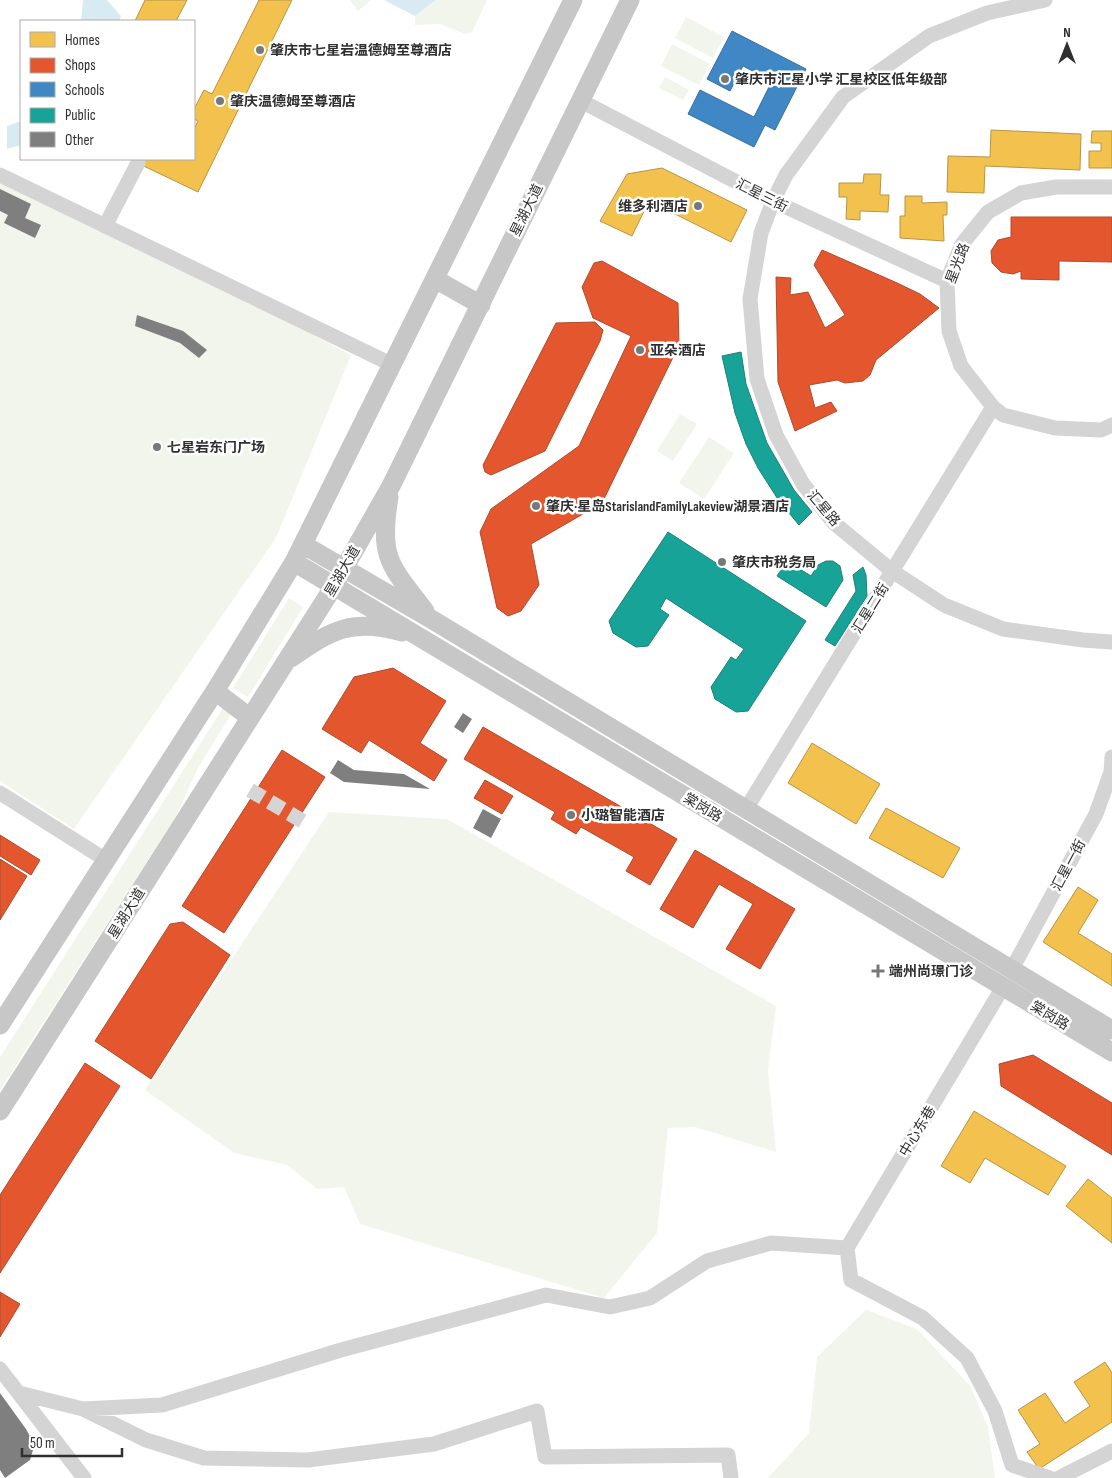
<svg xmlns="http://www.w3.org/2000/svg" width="1112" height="1478" viewBox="0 0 1112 1478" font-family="'Sofia Sans Condensed','Noto Sans SC',sans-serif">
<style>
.green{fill:#f2f5ec}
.water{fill:#d9ebf2}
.homes{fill:#f2c14e;stroke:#b89545}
.shops{fill:#e4572e;stroke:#ae4b2e}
.schools{fill:#3f88c5;stroke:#3a6d98}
.public{fill:#17a398;stroke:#1e8078}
.building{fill:#7f7f7f}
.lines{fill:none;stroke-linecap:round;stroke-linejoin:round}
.minor-tunnel{stroke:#d5d5d5;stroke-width:15;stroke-dasharray:15 8;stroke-linecap:butt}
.minor{stroke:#d4d4d4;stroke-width:15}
.major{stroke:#c7c7c7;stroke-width:19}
.poi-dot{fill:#787878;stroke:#fff;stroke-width:2}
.labels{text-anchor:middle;stroke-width:5;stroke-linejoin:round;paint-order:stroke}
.poi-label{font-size:14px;font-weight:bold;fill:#2f2f2f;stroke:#fff;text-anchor:start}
.street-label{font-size:14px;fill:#2f2f2f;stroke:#fff}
</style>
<rect width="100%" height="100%" fill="#fff"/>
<path class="green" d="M350 0H371L358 11Z
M436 0H487L472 32 465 34 440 24 415 25V16Z
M686 17 724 37 713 58 675 38Z
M672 44 710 64 699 85 661 66Z
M665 77 689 90 683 100 659 88Z
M0 170 351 355 276 538 74 829 0 781Z
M680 414 697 424 673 461 657 451Z
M709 437 734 453 704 499 679 483Z
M289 598 303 607 248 697 233 688Z
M225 705 233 711 198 768 175 818 0 1090V1057Z
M329 812 447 819 776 1006 768 1070 776 1152 695 1127 668 1128 657 1233 604 1298 360 1224 344 1187 317 1189 287 1165 234 1153 145 1090Z
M866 1310 917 1329 970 1386 988 1427 995 1478H768L809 1433 817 1357Z"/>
<path class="water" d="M83 0H107L121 16 119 21H81Z
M384 0H436L415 16Z
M21 121V145L7 149V126Z"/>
<path class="homes" d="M145 0H187L176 21H135Z
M259 0H292L198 192 129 159H194V129L198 121 194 119V109L204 90 212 94Z
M991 130 1081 134 1080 170 985 166 984 193 947 192 948 156 990 157Z
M1092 131H1112V168H1089V151H1101V143H1091Z
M662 168 747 210 731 242 649 201 632 236 600 221 627 174Z
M864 174H881L880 195H889L888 212 860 211V220L846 219 847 197H839V183H863Z
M905 196H922V203L947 202V215H943L944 241 900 238V216H905Z
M812 743 880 784 856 824 788 783Z
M886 808 960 848 943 878 869 838Z
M1078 887 1098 900 1078 933 1112 954V986L1043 942Z
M974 1111 1066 1166 1048 1195 985 1158 970 1183 941 1166Z
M1088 1179 1112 1198V1243L1066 1206Z
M1105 1362 1112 1373V1422L1039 1469 1027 1452 1040 1444 1018 1410 1045 1393 1065 1423 1090 1406 1074 1382Z"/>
<path class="shops" d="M1011 217H1112V262L1059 261V280L1021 279V271L1013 274 1001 272 992 263 991 251 998 240 1011 237Z
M822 250 895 282 920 294 939 308 876 360 870 375 863 381 845 383 837 380 809 385 815 408 831 402 837 411 795 431 778 382 776 277 791 278 790 295 808 292 825 328 845 315 814 265Z
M602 261 678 303 679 345 602 503 531 544 539 585 521 611 508 616 497 608 480 532 491 509 579 446 631 336 593 318 582 287 594 263Z
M595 322 603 330 600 341 545 451 491 475 485 472 483 465 556 323Z
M393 668 446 701 420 743 447 760 434 781 369 740 361 753 322 729 354 677Z
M483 727 677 839 650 885 626 871 634 857 581 827 576 834 551 819 555 812 464 759Z
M282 750 325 777 224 933 182 906Z
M485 780 513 796 502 814 474 798Z
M0 835 40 860 31 875 0 856Z
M695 850 795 909 760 969 726 949 753 904 719 884 693 928 660 909Z
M0 859 27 876 0 920Z
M183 922 230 955 151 1079 95 1041 170 924Z
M1033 1055 1112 1103V1155L1001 1086 999 1064Z
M85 1063 120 1086 0 1273V1195Z
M0 1292 20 1304 0 1337Z"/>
<path class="schools" d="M732 31 806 69 775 130 765 125 754 147 688 114 700 90 754 117 772 81 743 66 730 91 707 79Z"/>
<path class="public" d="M741 352 746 384 767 443 794 490 812 512 799 525 779 501 758 468 746 444 735 413 722 356Z
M668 532 806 621 748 711 736 712 715 699 711 687 731 657 736 660 744 649 666 598 660 609 669 615 648 646 636 647 613 633 609 621Z
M787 561 811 576 818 565 826 561H833L840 566 843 580 826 607 777 576Z
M863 567 866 575 867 596 835 646 825 640 856 591 853 575Z"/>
<path class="building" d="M0 189 31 204 25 218 41 225 35 238 4 223 8 215 0 211Z
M137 315 183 331 207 350 199 358 180 343 135 326Z
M463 713 472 719 463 733 454 727Z
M338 760 354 770 404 774 430 789 344 782 330 773Z
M483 809 501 819 491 838 473 828Z
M0 1393 26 1429 32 1440 33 1450 30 1460 5 1478 0 1470Z"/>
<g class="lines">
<path class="minor-tunnel" d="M250 790 309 825"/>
<path class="minor" d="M1045 0 987 13 929 36 843 97 786 175 773 201 761 233 750 299 757 379 776 435 803 484 834 523 892 571 944 605 1003 629 1083 640 1112 642
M581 101 773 201 947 281
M0 175 393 365
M1112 187H1056L1021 193 988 212 962 244 947 281 949 331 961 366 993 407 1003 415 1055 428 1101 430 1112 425
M105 226 138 163
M0 793 106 860
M746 809 993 407
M1012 969 1096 814 1111 772 1112 757
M1003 987 847 1248 851 1280 923 1318 967 1358 995 1411 1012 1465 1050 1478
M0 1369 84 1478
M19 1393 83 1409 162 1405 341 1350 546 1295 610 1307 650 1298 707 1261 771 1243 847 1248
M85 1410 146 1440 204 1458 308 1460 434 1444 537 1411 545 1457 728 1455 731 1478
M1059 1478 1112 1451"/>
<path class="major" d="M435 279 481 305
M389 497C379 558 389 564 425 611
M304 545 431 619 1112 1030
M294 562 1112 1052
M291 658C332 630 351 618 402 632
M215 691 249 717
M0 1025 215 691 294 562 573 0
M0 1111 334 586 391 486 630 0"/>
</g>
<g class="poi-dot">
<circle cx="260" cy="50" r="5"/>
<circle cx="725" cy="79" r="5"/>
<circle cx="220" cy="101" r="5"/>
<circle cx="698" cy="206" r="5"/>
<circle cx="640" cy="350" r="5"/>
<circle cx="157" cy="447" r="5"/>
<circle cx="536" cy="506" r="5"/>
<circle cx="722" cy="562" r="5"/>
<circle cx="571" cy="815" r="5"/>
<path d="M875.5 963.5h5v5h5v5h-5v5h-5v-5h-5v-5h5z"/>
</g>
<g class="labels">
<g class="poi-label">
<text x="270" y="55">肇庆市七星岩温德姆至尊酒店</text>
<text x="735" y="84">肇庆市汇星小学 汇星校区低年级部</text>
<text x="230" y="106">肇庆温德姆至尊酒店</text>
<text x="688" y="211" text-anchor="end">维多利酒店</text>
<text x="650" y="355">亚朵酒店</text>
<text x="167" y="452">七星岩东门广场</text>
<text x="546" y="511">肇庆·星岛StarislandFamilyLakeview湖景酒店</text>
<text x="732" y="567">肇庆市税务局</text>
<text x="581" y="820">小璐智能酒店</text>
<text x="889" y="976">端州尚璟门诊</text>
</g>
<g class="street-label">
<text transform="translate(762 195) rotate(27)" y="5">汇星三街</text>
<text transform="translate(526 210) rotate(-64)" y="5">星湖大道</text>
<text transform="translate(957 263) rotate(-69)" y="5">星光路</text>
<text transform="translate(824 508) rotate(50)" y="5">汇星路</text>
<text transform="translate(342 571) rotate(-60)" y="5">星湖大道</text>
<text transform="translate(870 608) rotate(-58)" y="5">汇星二街</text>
<text transform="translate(703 807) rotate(31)" y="5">棠岗路</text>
<text transform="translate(1068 865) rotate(-62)" y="5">汇星一街</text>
<text transform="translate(126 913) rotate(-58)" y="5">星湖大道</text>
<text transform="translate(1050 1015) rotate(31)" y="5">棠岗路</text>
<text transform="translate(917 1131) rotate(-59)" y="5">中心东巷</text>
</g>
</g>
<rect x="20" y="20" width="175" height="140" fill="#ffffff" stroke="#acacac"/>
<rect x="30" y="32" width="25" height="15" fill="#f2c14e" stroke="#acacac"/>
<text x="65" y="45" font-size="15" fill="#2f2f2f">Homes</text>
<rect x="30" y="58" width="25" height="15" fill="#e4572e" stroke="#acacac"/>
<text x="65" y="70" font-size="15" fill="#2f2f2f">Shops</text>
<rect x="30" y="82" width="25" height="15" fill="#3f88c5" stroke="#acacac"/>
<text x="65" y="95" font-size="15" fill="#2f2f2f">Schools</text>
<rect x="30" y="108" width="25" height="15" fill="#17a398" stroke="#acacac"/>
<text x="65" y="120" font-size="15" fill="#2f2f2f">Public</text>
<rect x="30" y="132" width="25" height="15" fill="#7f7f7f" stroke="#acacac"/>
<text x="65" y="145" font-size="15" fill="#2f2f2f">Other</text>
<g transform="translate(1067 45)" stroke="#ffffff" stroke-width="4" paint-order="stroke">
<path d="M0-4L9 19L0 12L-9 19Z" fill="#2f2f2f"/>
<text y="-8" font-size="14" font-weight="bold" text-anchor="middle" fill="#2f2f2f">N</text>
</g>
<path d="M22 1448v8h100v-8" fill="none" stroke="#2f2f2f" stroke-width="2.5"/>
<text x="30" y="1448" font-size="15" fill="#2f2f2f" stroke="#ffffff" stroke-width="4" paint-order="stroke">50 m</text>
</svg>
